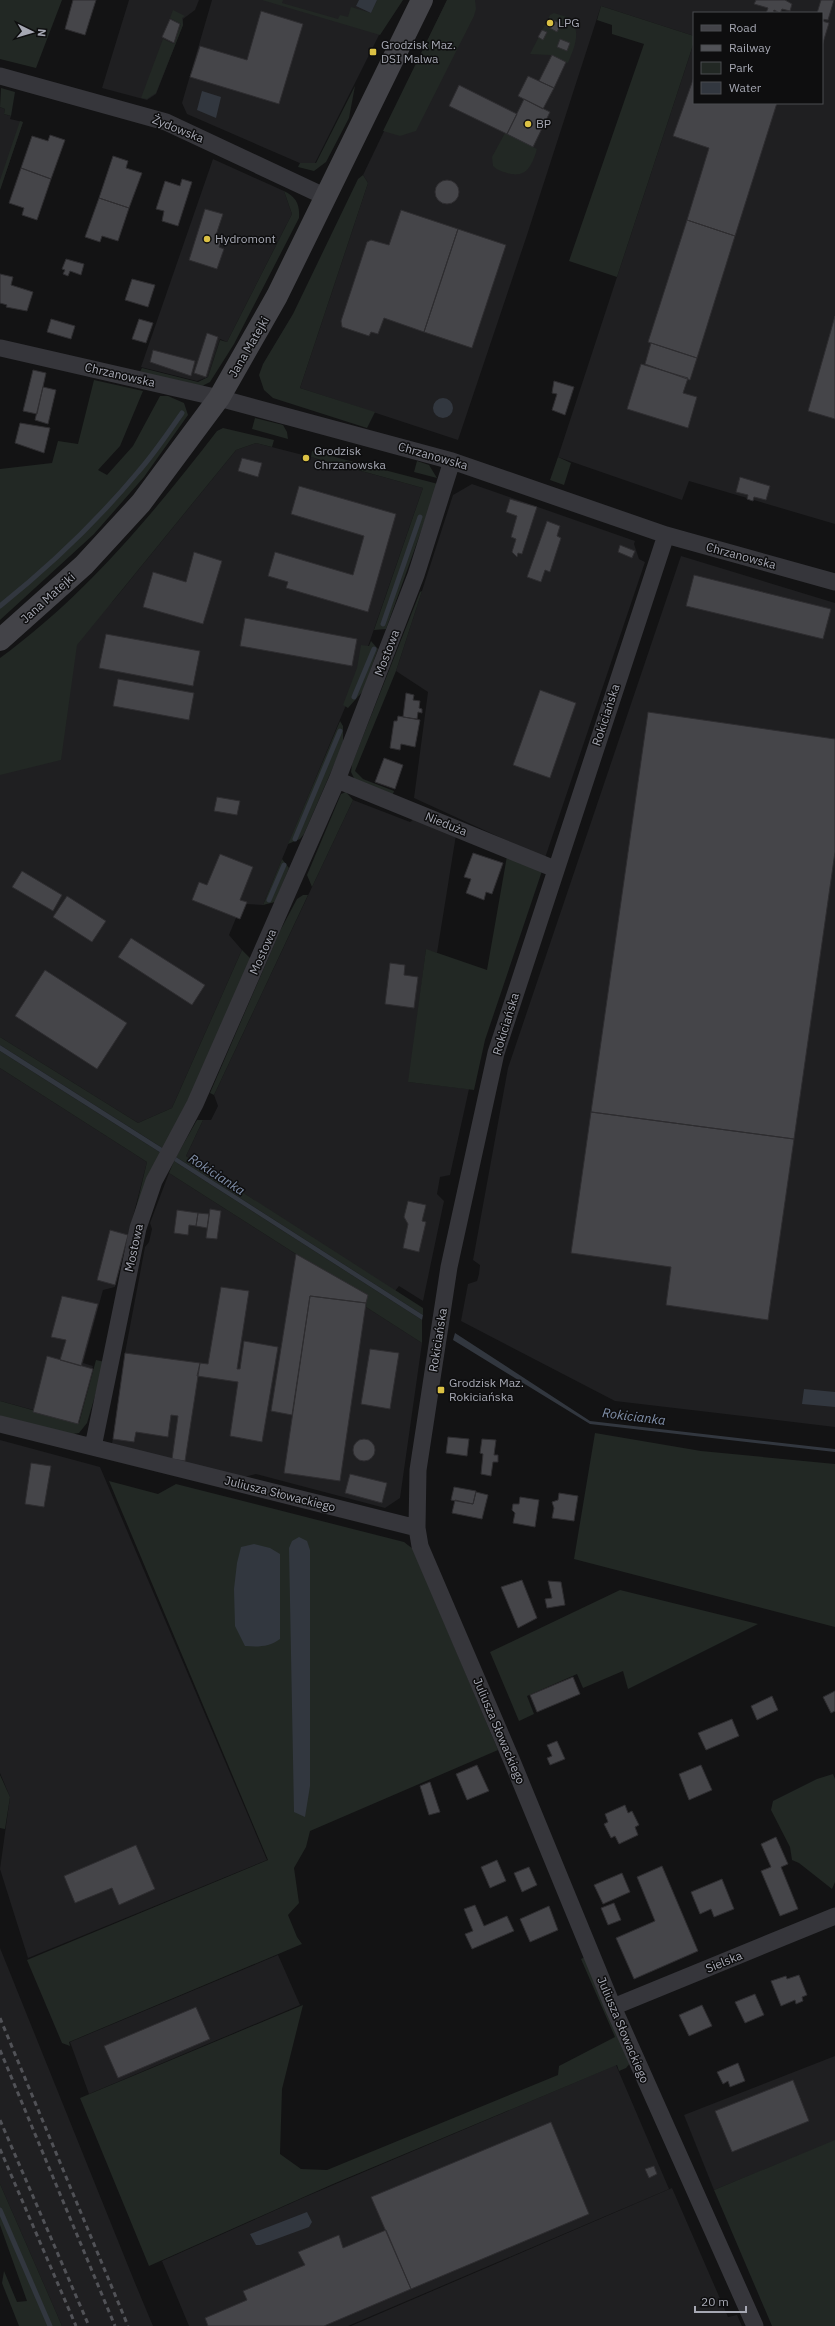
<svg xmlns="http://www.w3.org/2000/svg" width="835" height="2326" viewBox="0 0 835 2326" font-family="'IBM Plex Sans',sans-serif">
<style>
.built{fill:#1f1f21}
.green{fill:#222824}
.water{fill:#32373f}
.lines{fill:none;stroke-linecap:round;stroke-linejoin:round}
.stream{stroke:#32373f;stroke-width:5}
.building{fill:#454549;stroke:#2e2d30}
.street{stroke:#36363b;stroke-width:17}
.secondary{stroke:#434348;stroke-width:22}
.rail{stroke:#515257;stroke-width:3;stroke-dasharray:5 4;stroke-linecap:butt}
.poi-dot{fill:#dbc144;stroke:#0e0e0f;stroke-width:1.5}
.labels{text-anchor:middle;stroke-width:3;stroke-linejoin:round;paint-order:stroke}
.poi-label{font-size:12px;fill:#a6a8b3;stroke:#0e0e0f;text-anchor:start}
.street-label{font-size:12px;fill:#a6a8b3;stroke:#0e0e0f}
.water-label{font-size:13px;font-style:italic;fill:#8190aa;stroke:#0e0e0f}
</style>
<rect width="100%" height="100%" fill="#131314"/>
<path class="built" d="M129 0H199L195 10 183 19V25L156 94 147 100 102 88Z
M212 0H394L379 35 315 163 302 164 187 114 182 103Z
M447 0H835V524L689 481 682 500 558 457 694 42V103H822V13H694V36L601 6 527 235 458 440 300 388 368 183 363 175Z
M0 107 5 109 4 114 11 116 10 119 23 122 0 190Z
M213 159 284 191 292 214 227 342 220 339 208 377 197 381 141 367Z
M256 443 303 455 302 459 309 461 311 457 423 488 356 681 263 905 245 904 240 919 236 918 229 935 242 950 172 1108 138 1123 0 1037V704L113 601 236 450Z
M472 484 635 541 634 544 639 559 645 562 545 858 414 798 428 692 396 671 453 495Z
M681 556 835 603V1427L615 1401 461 1321 468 1284 477 1281 479 1274 480 1265 473 1260 508 1068Z
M353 800 410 822 414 819 456 835 437 953 426 950 409 1082 469 1089 450 1175 440 1177 437 1194 444 1201 423 1301 399 1286 395 1291 186 1156 203 1120H211L218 1106 214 1095Z
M0 1068 147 1162 115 1287 103 1290 83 1363 93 1366 78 1422 0 1401Z
M169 1173 296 1254 368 1295 366 1307 422 1343 400 1498 385 1508 256 1474 240 1478 112 1444 125 1353 145 1247 149 1242 152 1229 150 1223Z
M0 1440 100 1467 267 1860 28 1958 0 1869 10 1797 0 1773Z
M0 1948 135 2283 153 2326H62L0 2184Z
M278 1955 300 2005 89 2094 70 2042Z
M835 2056V2141L714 2190 684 2115Z
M616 2065 669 2189 348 2326H189L162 2261 305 2197Z
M672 2188 728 2317 737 2315 742 2326H351Z"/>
<path class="green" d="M0 0H62L36 68 0 59Z
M262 0H283L282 3 338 19 340 15 348 17 351 7 371 13 377 0H403L380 35Z
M447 0H475L476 9 474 16 416 131 400 136 383 131Z
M601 6 694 36 693 45 617 277 569 261 644 44 612 34V25L597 20Z
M173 10 185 16 182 18 183 25 156 93 147 99 141 98 163 39 174 44 181 24 170 18Z
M554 13 570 18C582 32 574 48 568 63L550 55 530 54 550 15Z
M355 86 349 118 326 162 314 171 298 167 300 163H316Z
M1 88 15 92 11 116 4 114 5 109 0 107Z
M20 121 23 122 0 190V180Z
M505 133 537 149C532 166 526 179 507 173 501 171 497 170 493 166L492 157Z
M363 175 368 183 300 388 375 412 367 428 273 398 264 390 259 375 263 364 293 314 358 179Z
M284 191C296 197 300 204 299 218L234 344 210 382 202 386 138 375 142 368 198 382 208 377 220 340 227 342 292 214Z
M94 380 143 391 120 446 98 470 107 475 133 446 160 396H168L184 403 188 415 144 477 94 534 0 620V469L52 463 58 441 78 444Z
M255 418 283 425 287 432 288 439 252 429Z
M223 428 274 440 272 447 256 443 236 450 77 645 61 760 0 775V658C85 596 153 514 217 431Z
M312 451 438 484 386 629 374 630 423 488 311 457Z
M558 457 571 463 564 485 550 480Z
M417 461 429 465 437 478 414 472Z
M422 591 396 671 355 771 363 779 394 791 392 797 355 780 351 772 352 764 420 592Z
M371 641 378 649 363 691 348 708 343 705 357 668 361 645 369 646Z
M340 721 343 726V744L304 834 300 839 288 844Z
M346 792 353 800 312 887 307 875 341 794Z
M507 856 542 871 485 1040 474 1090 408 1082 426 949 487 970Z
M282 859 289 868 275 902 263 905Z
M303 895H308L214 1095 210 1093 280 931 297 899Z
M242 950 251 959 168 1147 164 1149 0 1045V1037L138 1123 172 1108Z
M0 1051 161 1153 135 1212 147 1162 0 1068Z
M197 1120H203L186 1156 423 1308V1315L176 1157Z
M174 1161 422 1320V1343L366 1307 367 1295 296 1254 169 1173Z
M96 1360 105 1362 87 1423 79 1433 68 1435 0 1419V1401L79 1423Z
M595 1433 701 1451 835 1464V1627L574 1559Z
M109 1481 158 1494 176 1484 404 1542 413 1549 498 1750 310 1831 306 1847 294 1868 299 1903 288 1915 297 1937 302 1944 69 2042 70 2046 62 2043 27 1960 268 1860Z
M620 1590 758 1624 628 1689 623 1671 583 1688 577 1674 527 1696 534 1714 519 1721 490 1652Z
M833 1774 835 1779V1882L832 1889 799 1863 792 1860 790 1847 771 1810 773 1801 817 1779Z
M0 1775 10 1797 5 1829 0 1828Z
M587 1956 631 2062 626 2068 619 2071 617 2065 333 2184 149 2266 80 2098 303 2005 282 2089 280 2154 301 2169 327 2170 558 2075 559 2066 615 2037 581 1959Z
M835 2140V2326H772L714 2190Z
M0 2184 62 2326H19L2 2283 4 2271 17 2302 27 2301 0 2225Z"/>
<path class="water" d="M359 0H377L371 13 356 6Z
M202 91 221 97 216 118 197 110Z
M433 408a10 10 0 1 1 20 0a10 10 0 1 1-20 0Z
M0 1045 156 1144 164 1149 161 1153 0 1051Z
M176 1157 423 1315 422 1320 174 1161Z
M455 1333 590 1421 835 1449V1452L590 1424 453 1340Z
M804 1389 835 1392V1407L802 1404Z
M299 1537 307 1541 310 1550V1786L305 1817 294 1812 289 1548 292 1541Z
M254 1544 270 1548 280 1554V1639C269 1647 259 1647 245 1646L235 1626 234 1589 237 1563 241 1547Z
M307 2212 312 2222 309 2227 260 2245H256L250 2234Z"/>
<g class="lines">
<path class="stream" d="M0 606C50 566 97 521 138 472 154 454 168 433 182 413
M383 624 420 517
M354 697 374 649
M295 839 340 731
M269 900 284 865
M0 2210 50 2326"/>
</g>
<path class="building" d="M73 0H96L85 35 65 29Z
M756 0H785L792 4 790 11 782 9 780 13 774 10 773 13H766L768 8 754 4Z
M821 0H834L828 20 822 19V13H817Z
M261 11 303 24 279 104 190 77 200 46 247 60Z
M550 18 561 24 557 32 546 26Z
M170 19 180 24 174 43 162 37Z
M822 21 829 23 822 46Z
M542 30 547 32 543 40 538 37Z
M560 39 570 43 567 51 557 47Z
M552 55 566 62 554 88 539 81Z
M528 76 554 88 543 109 518 96Z
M694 77V103H777L735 236 687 220 709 148 673 136Z
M459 85 517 114 507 134 449 106Z
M524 99 550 112 533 147 507 134Z
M50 135 65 140 51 179 21 168 32 136 48 141Z
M113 156 128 161 126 168 142 173 129 208 99 198Z
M21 168 51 179 37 220 22 215 24 208 9 203Z
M182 179 192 182 178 226 162 221 164 211 156 209 165 181 180 186Z
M435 192a12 12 0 1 1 24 0a12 12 0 1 1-24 0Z
M99 198 129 208 118 241 102 236 100 242 85 237Z
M205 209 223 214 215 238 222 240 219 247 224 249 217 269 189 260Z
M401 210 458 229 424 332 384 318 378 334 371 332 369 336 342 327 341 321 367 242 371 240 389 245Z
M687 220 735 236 697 358 648 342Z
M458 229 506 245 472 348 424 332Z
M66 259 84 264 81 275 70 271 68 276 63 274 65 270 62 269Z
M0 274 13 277 11 285 33 292 27 311 6 307 7 305 0 303Z
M132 279 155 285 148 307 125 300Z
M835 316V419L808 411Z
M51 319 75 326 71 339 47 332Z
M139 319 153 323 146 343 132 339Z
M207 333 218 337 206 377 194 373Z
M651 343 697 358 690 380 645 364Z
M153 350 195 361 191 376 150 362Z
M641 364 688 378 683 393 697 397 688 428 627 409Z
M33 370 46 373 37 414 23 411Z
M554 381 574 387 565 415 552 410 557 394 552 393Z
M43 387 56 390 48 424 35 420Z
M20 423 50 428 44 453 15 443Z
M242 458 262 463 258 477 238 471Z
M740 477 770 486 766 500 754 497 753 501 747 499 748 495 736 492Z
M299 486 396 514 368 612 286 588 288 582 268 576 275 552 353 575 364 536 291 514Z
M510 499 537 507 522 554 518 553 517 557 512 552 516 539 511 537 517 516 506 512Z
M547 521 560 526 557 536 561 538 550 572 545 570 541 582 527 577Z
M620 545 635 551 632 558 618 552Z
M194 552 222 561 203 624 143 607 153 572 186 582Z
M694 575 831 609 823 639 686 606Z
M245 618 357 639 352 666 240 646Z
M106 634 200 651 193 686 99 668Z
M118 679 194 693 189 720 113 706Z
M540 690 576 703 550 778 513 765Z
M406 693 414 695 413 700 420 701 419 708 422 709V713L418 712 417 719 403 717Z
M648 712 835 739V852L794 1139 591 1112Z
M398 716 420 720 415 747 401 744 400 750 390 748 394 721H397Z
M384 758 403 765 395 789 375 782Z
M217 797 240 801 237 815 214 811Z
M473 853 503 863 492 894 486 892 484 900 466 893 471 879 464 877Z
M220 854 253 867 240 900 247 902 240 919 192 900 199 882 207 885Z
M22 871 62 895 53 911 12 887Z
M67 896 106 921 92 942 53 917Z
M131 938 205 985 192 1005 118 957Z
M390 963 405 965 404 975 418 977 414 1008 385 1004Z
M45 970 127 1023 97 1069 15 1016Z
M591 1112 794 1139 768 1320 666 1305 671 1267 571 1253Z
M408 1201 426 1205 422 1221 426 1222 419 1252 403 1248 408 1224 404 1217Z
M210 1209 221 1211 217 1239 206 1238Z
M177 1210 198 1213 196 1226 189 1225 188 1235 174 1233Z
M198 1213 209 1214 207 1228 196 1226Z
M110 1230 128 1235 115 1285 97 1280Z
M296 1254 368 1295 366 1303 310 1296 292 1415 271 1411Z
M221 1287 249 1291 237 1369H240L244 1341 278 1347 262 1442 230 1436 238 1382 197 1376 200 1363 208 1364Z
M62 1296 98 1304 81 1366 60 1360 66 1340 51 1337Z
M310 1296 366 1303 340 1481 284 1473Z
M370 1349 399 1353 390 1409 361 1404Z
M125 1353 200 1363 185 1461 172 1459 178 1416 171 1415 168 1437 136 1432 134 1442 113 1439Z
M47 1356 93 1369 78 1424 33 1412Z
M448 1437 469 1439 467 1456 446 1453Z
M482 1439 496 1440 494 1455H498V1462H493L491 1476 481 1474 483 1454 480 1453Z
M353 1450a11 11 0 1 1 22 0a11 11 0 1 1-22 0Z
M31 1463 51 1466 44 1507 25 1504Z
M350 1474 387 1483 382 1503 345 1493Z
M454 1487 476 1491 473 1504 451 1500Z
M476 1492 488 1495 482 1519 452 1513 455 1500 473 1504Z
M559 1493 578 1496 574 1521 552 1518 554 1508 552 1502 558 1500Z
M520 1497 539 1500 535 1527 513 1523 515 1513 512 1510 513 1504H519Z
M522 1580 537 1618 518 1628 501 1587Z
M548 1581 561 1582 565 1605 547 1608 545 1599 552 1598Z
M573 1677 580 1694 537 1712 530 1695Z
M835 1691V1711L831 1713 823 1697Z
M772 1696 778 1710 757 1720 751 1706Z
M732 1719 739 1736 706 1750 698 1733Z
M557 1741 565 1759 550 1765 547 1758 552 1756 547 1745Z
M477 1765 489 1791 467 1800 456 1774Z
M701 1765 712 1790 689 1800 679 1774Z
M430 1782 440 1812 429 1815 420 1786Z
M625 1805 628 1813 632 1811 639 1825 635 1827 638 1835 619 1844 615 1836 611 1838 604 1824 608 1822 605 1814Z
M776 1837 788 1864 781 1867 798 1909 780 1916 761 1871 771 1867 761 1844Z
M136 1845 155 1889 119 1905 112 1888 75 1903 64 1876Z
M497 1860 506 1881 490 1888 481 1867Z
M662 1866 698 1951 634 1979 616 1938 655 1921 637 1877Z
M529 1867 537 1885 522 1892 514 1873Z
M622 1873 630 1892 603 1904 594 1885Z
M722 1879 734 1909 714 1917 711 1909 700 1914 691 1892Z
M614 1903 621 1920 608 1925 601 1908Z
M475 1905 484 1926 507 1916 514 1931 472 1949 465 1934 473 1931 464 1909Z
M549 1906 558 1930 530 1942 520 1919Z
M799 1975 807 1995 802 1997 803 2001 796 2004 795 2000 781 2006 771 1981 786 1976 787 1979Z
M755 1994 764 2015 745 2023 735 2002Z
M702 2005 712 2026 689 2036 679 2015Z
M196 2007 210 2039 118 2078 104 2046Z
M738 2063 745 2081 730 2087 728 2081 723 2084 717 2072Z
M793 2080 809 2121 732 2152 715 2111Z
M551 2122 589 2214 411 2289 371 2197Z
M654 2166 657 2174 649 2178 645 2169Z
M386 2230 411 2289 324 2326H208L205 2318 247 2300 243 2291 305 2265 298 2252 339 2235 343 2248Z"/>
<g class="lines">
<path class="street" d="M0 76 166 122 326 197
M1 348 219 398 452 461 666 535 835 582
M337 780 555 869
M0 1424 417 1528 420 1546 512 1761 613 2007 755 2326
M93 1447 138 1228 154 1181 195 1104 337 780 416 575 452 461
M417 1528 418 1470 449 1267 496 1053 666 535
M613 2007 835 1916"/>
<path class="secondary" d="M0 640 84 565 141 503 219 398 277 296 422 0"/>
<path class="rail" d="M0 2018 128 2326
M0 2050 115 2326
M0 2120 89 2326
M0 2149 76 2326"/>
</g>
<g class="poi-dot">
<circle cx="550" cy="23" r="4"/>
<rect x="369" y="48" width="8" height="8" rx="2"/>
<circle cx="528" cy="124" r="4"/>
<circle cx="207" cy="239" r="4"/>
<circle cx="306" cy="458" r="4"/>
<rect x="437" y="1386" width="8" height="8" rx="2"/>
</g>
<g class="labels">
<g class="poi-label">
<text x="558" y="27">LPG</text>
<text x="381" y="49">Grodzisk Maz.<tspan x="381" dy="14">DSI Malwa</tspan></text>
<text x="536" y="128">BP</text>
<text x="215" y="243">Hydromont</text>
<text x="314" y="455">Grodzisk<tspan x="314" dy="14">Chrzanowska</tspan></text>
<text x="449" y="1387">Grodzisk Maz.<tspan x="449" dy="14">Rokiciańska</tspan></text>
</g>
<g class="street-label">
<text transform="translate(178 129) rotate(22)" y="4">Żydowska</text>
<text transform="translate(249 347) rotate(-60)" y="4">Jana Matejki</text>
<text transform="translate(120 375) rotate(13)" y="4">Chrzanowska</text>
<text transform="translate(433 456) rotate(16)" y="4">Chrzanowska</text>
<text transform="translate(741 556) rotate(15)" y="4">Chrzanowska</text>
<text transform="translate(48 598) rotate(-42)" y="4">Jana Matejki</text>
<text transform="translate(387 653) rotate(-69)" y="4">Mostowa</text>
<text transform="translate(606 715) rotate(-72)" y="4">Rokiciańska</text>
<text transform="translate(446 824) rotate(22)" y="4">Nieduża</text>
<text transform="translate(263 952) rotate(-66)" y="4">Mostowa</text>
<text transform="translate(506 1024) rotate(-73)" y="4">Rokiciańska</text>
<text transform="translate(134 1248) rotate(-78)" y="4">Mostowa</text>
<text transform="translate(438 1340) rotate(-81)" y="4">Rokiciańska</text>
<text transform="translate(280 1494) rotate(14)" y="4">Juliusza Słowackiego</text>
<text transform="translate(499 1731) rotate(67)" y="4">Juliusza Słowackiego</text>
<text transform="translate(724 1962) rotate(-22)" y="4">Sielska</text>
<text transform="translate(623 2030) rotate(67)" y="4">Juliusza Słowackiego</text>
</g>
<g class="water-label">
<text transform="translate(217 1174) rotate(33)" y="5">Rokicianka</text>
<text transform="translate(634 1416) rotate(7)" y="5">Rokicianka</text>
</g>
</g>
<rect x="693" y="12" width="130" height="92" fill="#0e0e0f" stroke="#4b4c51"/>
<rect x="701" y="25" width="20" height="6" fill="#434348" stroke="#4b4c51"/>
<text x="729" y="32" font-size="12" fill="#a6a8b3">Road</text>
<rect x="701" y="45" width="20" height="6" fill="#515257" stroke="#4b4c51"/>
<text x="729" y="52" font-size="12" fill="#a6a8b3">Railway</text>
<rect x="701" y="62" width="20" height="12" fill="#222824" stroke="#4b4c51"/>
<text x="729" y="72" font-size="12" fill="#a6a8b3">Park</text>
<rect x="701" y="82" width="20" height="12" fill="#32373f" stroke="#4b4c51"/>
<text x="729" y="92" font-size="12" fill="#a6a8b3">Water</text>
<g transform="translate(32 32) rotate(95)" stroke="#0e0e0f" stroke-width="3" paint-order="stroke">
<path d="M0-3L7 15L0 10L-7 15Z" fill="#a6a8b3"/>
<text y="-6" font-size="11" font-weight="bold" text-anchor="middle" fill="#a6a8b3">N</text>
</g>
<path d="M695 2306v6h51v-6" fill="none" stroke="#a6a8b3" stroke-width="2"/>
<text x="701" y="2306" font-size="12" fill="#a6a8b3" stroke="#0e0e0f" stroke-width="3" paint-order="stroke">20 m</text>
</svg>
